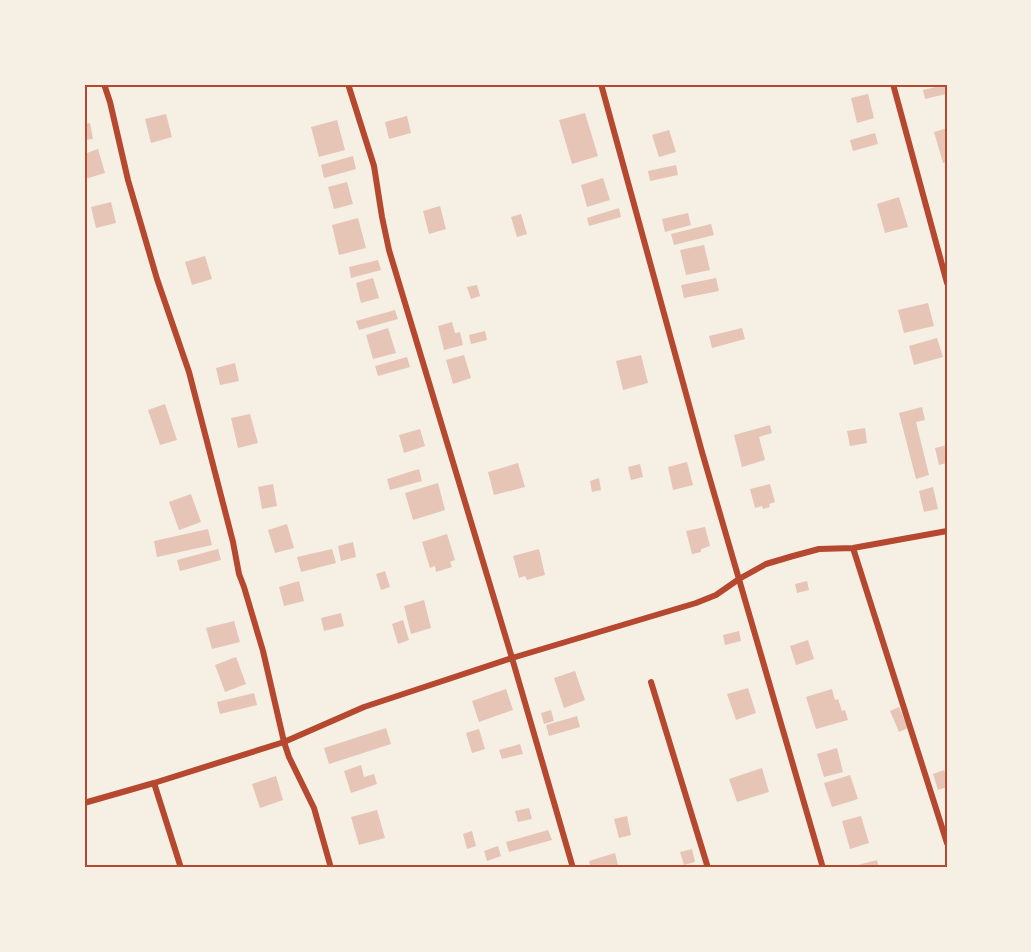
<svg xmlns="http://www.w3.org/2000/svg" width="1031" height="952" viewBox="0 0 1031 952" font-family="'Golos Text',sans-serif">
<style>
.building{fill:#e6c5b7}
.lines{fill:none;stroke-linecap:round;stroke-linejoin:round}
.minor{stroke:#b5482f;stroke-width:6}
.neatline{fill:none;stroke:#b5482f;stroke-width:2}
</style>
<rect width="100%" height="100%" fill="#f6efe4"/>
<path class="building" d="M944 85 946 94 925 99 923 90Z
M868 94 874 118 857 123 851 98Z
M585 113 598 156 572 164 559 120Z
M166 114 172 137 151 143 145 119Z
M407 116 411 133 389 139 385 122Z
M337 120 345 150 319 157 311 127Z
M90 123 93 139 84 140V124Z
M947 128V162L943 163 934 132Z
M669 130 676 152 659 157 652 135Z
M875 133 878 144 853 151 850 140Z
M98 149 105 173 85 179 84 166 87 165 84 154Z
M353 156 356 169 324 178 321 165Z
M676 165 678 175 650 181 648 171Z
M603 178 610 200 587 207 581 185Z
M347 182 353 204 334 209 328 187Z
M899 197 908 227 885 233 877 204Z
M111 202 116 223 96 228 91 207Z
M440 206 446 229 429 234 423 211Z
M619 208 621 217 589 226 587 218Z
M688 213 691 225 665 232 662 219Z
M521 214 527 234 517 237 511 217Z
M358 218 366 248 339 255 332 225Z
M711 224 714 235 674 245 671 234Z
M704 245 710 270 686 275 680 250Z
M205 256 212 279 192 285 185 262Z
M378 260 381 270 351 278 349 267Z
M373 278 379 298 361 303 356 283Z
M716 278 719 291 684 298 681 285Z
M477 285 480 296 471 299 467 287Z
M928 303 934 326 904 333 898 310Z
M395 310 398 319 359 330 356 321Z
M452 322 455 333 460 332 463 345 444 350 438 326Z
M388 328 396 353 373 359 366 335Z
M742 328 745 339 712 348 709 336Z
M485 331 487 340 471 344 469 335Z
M937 338 943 357 914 365 909 346Z
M464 355 471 378 453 384 446 360Z
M641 355 648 383 623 390 616 361Z
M407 357 410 367 378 376 375 366Z
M235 363 239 381 220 385 216 368Z
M165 404 177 440 160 445 148 410Z
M922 407 925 420 916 422 929 475 916 479 899 413Z
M250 414 258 443 238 448 231 418Z
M770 425 772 433 759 437 765 460 742 467 734 435Z
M865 428 867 443 850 446 847 431Z
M420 429 425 446 404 453 399 435Z
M947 445V463L939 465 935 448Z
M687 462 693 485 673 490 668 467Z
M518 463 525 487 494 495 488 472Z
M640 464 643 477 631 480 628 467Z
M419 469 422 481 390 490 387 479Z
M599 478 601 490 592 492 590 481Z
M438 483 445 510 413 520 405 493Z
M273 484 277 506 262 509 258 487Z
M770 484 775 502 769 504 770 507 763 509 762 506 755 508 750 489Z
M933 487 938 509 924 512 919 491Z
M191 494 201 522 179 530 169 502Z
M287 524 294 548 275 553 268 530Z
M705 527 710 546 701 549V552L692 554 686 531Z
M208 529 212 545 157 557 154 541Z
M447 534 455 560 450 562 452 567 436 572 435 566 430 568 422 542Z
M353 542 356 557 341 561 338 546Z
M218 549 221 560 180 571 177 560Z
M332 549 336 563 301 572 297 557Z
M539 549 545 575 527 580 525 576 519 578 513 556Z
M385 571 390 587 381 590 376 574Z
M299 581 304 601 284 606 279 587Z
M807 581 809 590 797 593 795 584Z
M424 600 431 628 411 634 404 606Z
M341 613 344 626 324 631 321 618Z
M403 620 409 640 398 644 392 624Z
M234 621 240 642 212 649 206 628Z
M739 631 741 641 725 645 723 635Z
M808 640 814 659 796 665 790 646Z
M236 657 246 684 225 692 215 665Z
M575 671 585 700 564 708 554 678Z
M748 688 756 713 736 720 727 694Z
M506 689 513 710 479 722 472 701Z
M832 689 835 700 838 699 842 711 845 710 848 720 816 729 806 697Z
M254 693 257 705 220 714 217 702Z
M899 707 908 728 899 732 890 711Z
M551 710 554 721 544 724 541 713Z
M577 716 580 727 549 736 546 725Z
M386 728 391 744 329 764 324 748Z
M479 729 485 749 472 753 466 733Z
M520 744 523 754 502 759 499 750Z
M837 748 843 772 824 777 817 754Z
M361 765 364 777 374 774 377 784 351 793 344 771Z
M762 768 769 792 737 802 729 779Z
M944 770 947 779V787L938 790 933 774Z
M850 775 858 799 832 807 824 783Z
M276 776 283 800 260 808 252 784Z
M529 808 532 819 518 822 515 811Z
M377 810 385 838 359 845 351 817Z
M627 816 631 835 619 838 614 819Z
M861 816 869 843 850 849 842 821Z
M548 830 552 840 509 852 506 842Z
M472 831 476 846 467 849 463 834Z
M498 846 501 856 487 861 484 851Z
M692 849 695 862 684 865 680 852Z
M615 853 618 865 609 868H591L589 861Z
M877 860 879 868H850V867Z"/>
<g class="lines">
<path class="minor" d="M104 84 110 102 128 180 157 279 189 372 233 542 239 574 244 587 263 651 284 742 289 757 314 808 331 868
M348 84 374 166 382 217 389 250 512 658 573 868
M601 84 702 452 823 868
M893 84 947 283
M853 548 947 843
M651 682 708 868
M154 783 181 868
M84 803 154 783 284 742 364 707 512 658 696 603 716 595 739 579 766 564 793 556 819 549 853 548 947 531"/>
</g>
<rect width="1031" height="952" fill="none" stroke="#f6efe4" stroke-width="171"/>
<rect x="86" y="86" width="860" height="780" class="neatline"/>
</svg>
